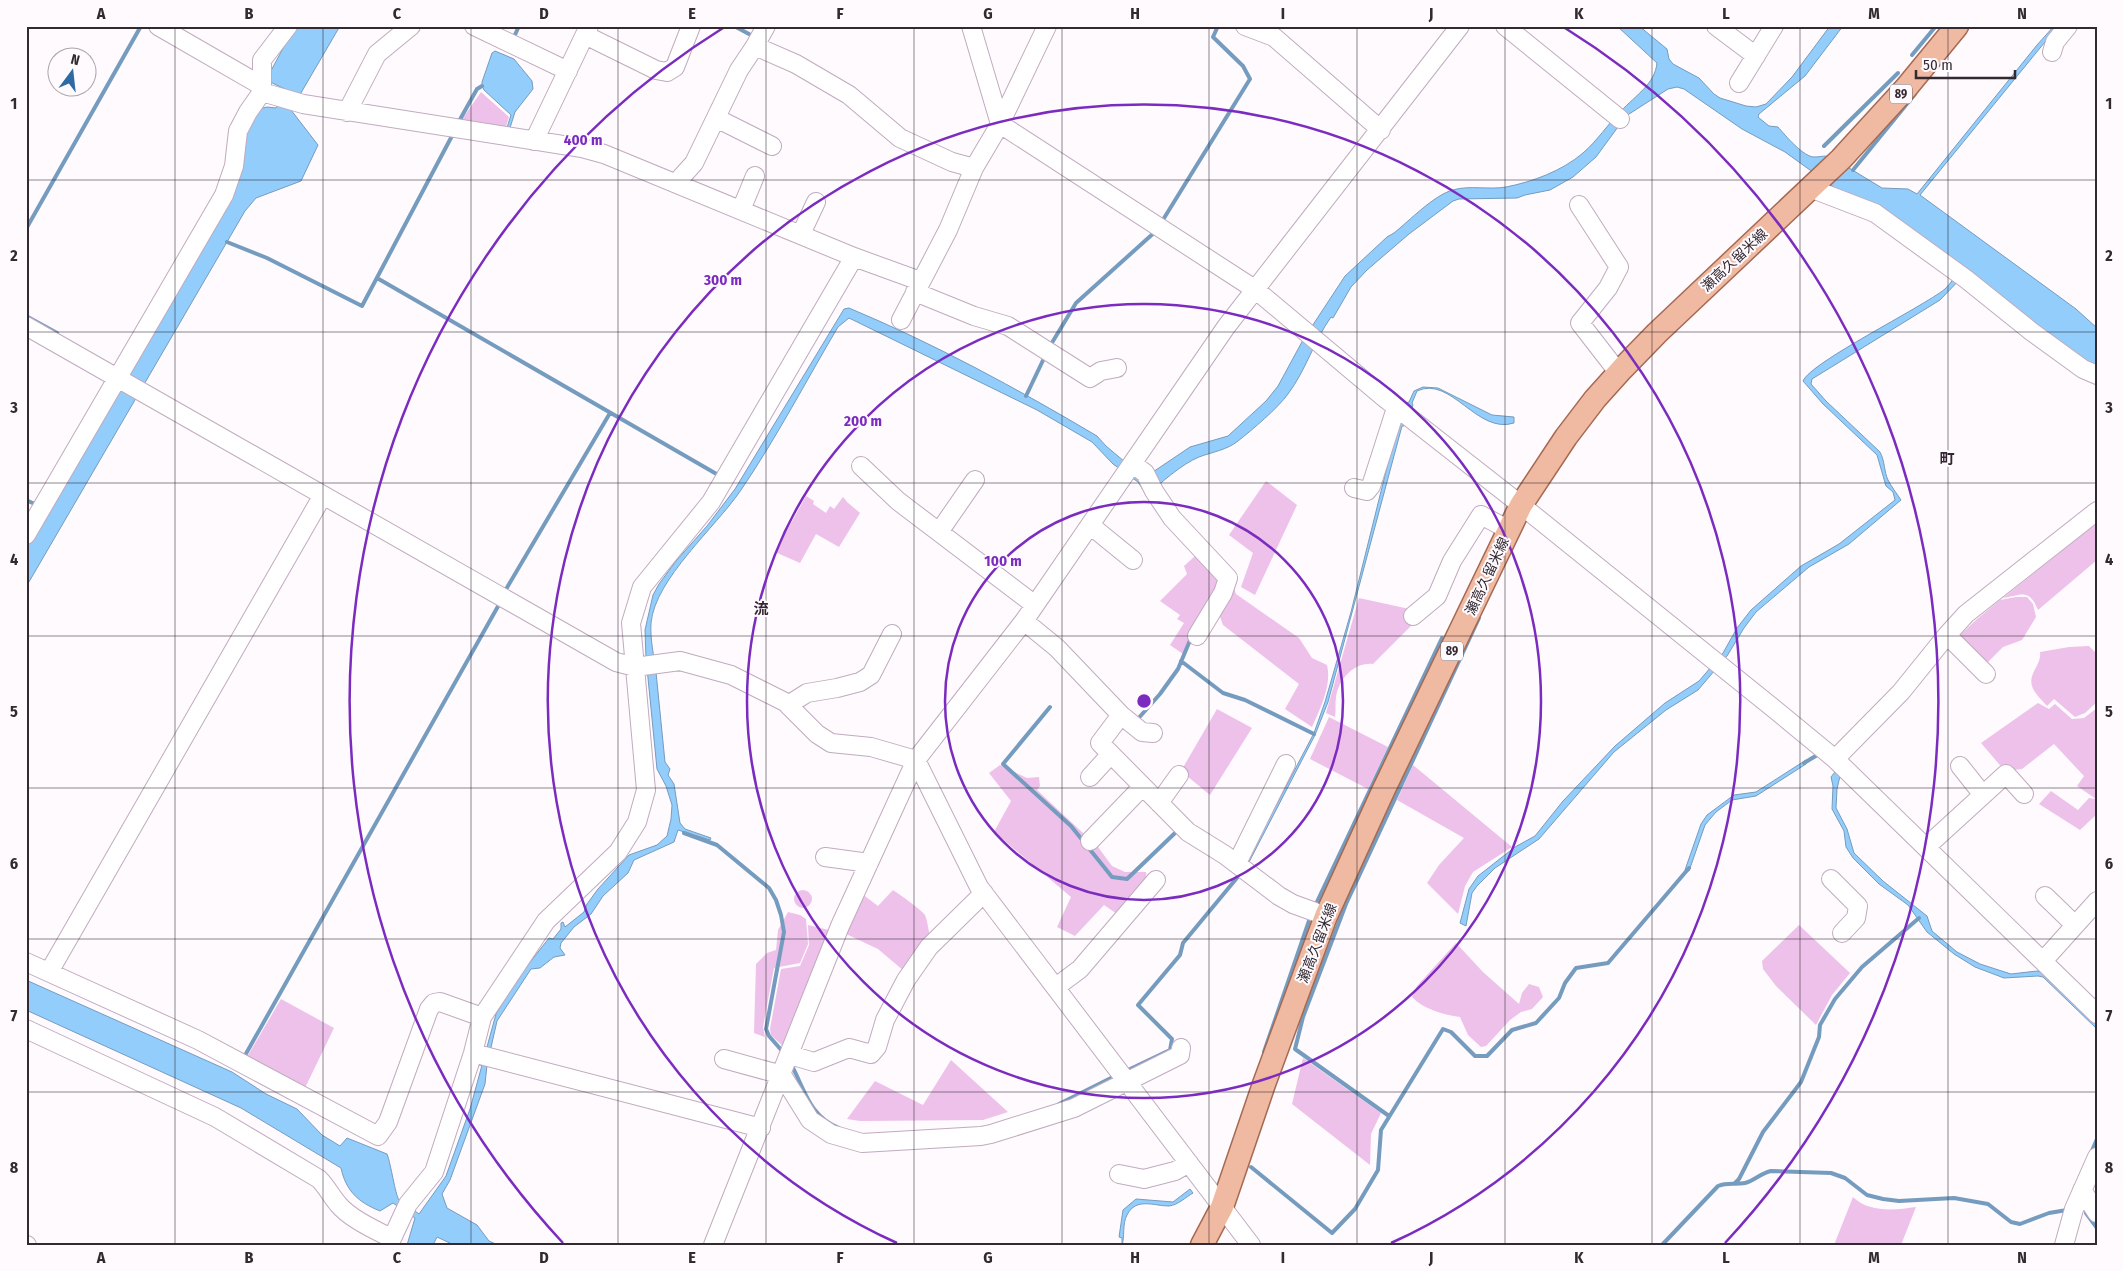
<svg xmlns="http://www.w3.org/2000/svg" width="2123" height="1271" viewBox="0 0 2123 1271" font-family="'Fira Sans Condensed','Noto Sans JP',sans-serif">
<style>
.green{fill:#edc1ea}
.water{fill:#92cdfb;stroke:#759cbe}
.lines{fill:none;stroke-linecap:round;stroke-linejoin:round}
.stream{stroke:#759cbe;stroke-width:4}
.minor-casing{stroke:#c0abbf;stroke-width:20}
.major-casing{stroke:#a66952;stroke-width:25}
.minor{stroke:#fff;stroke-width:18}
.major{stroke:#efb9a2;stroke-width:22}
.grid{fill:none;stroke:#322931;stroke-width:1;stroke-opacity:0.55}
.ring{fill:none;stroke:#7b2cbf;stroke-width:2.5}
.labels{text-anchor:middle;stroke-width:4;stroke-linejoin:round;paint-order:stroke}
.shield{fill:#fefafe;stroke:#6f686e;stroke-width:1}
.shield-label{font-size:12px;font-weight:bold;fill:#322931}
.street-label{font-size:14px;fill:#322931;stroke:#fefafe}
.neighbourhood-label{font-size:15px;font-weight:bold;fill:#352534;stroke:#fefafe}
.centre{fill:#7b2cbf;stroke:#fefafe;stroke-width:2.5}
.ring-label{font-size:15px;text-anchor:middle;font-weight:bold;fill:#7b2cbf;stroke:#fefafe;stroke-width:4;stroke-linejoin:round;paint-order:stroke}
.neatline{fill:none;stroke:#322931;stroke-width:2}
.grid-label{font-size:16px;text-anchor:middle;font-weight:bold;fill:#322931}
</style>
<rect width="100%" height="100%" fill="#fefafe"/>
<path class="green" d="M481 92 509 117 504 133 460 122Z
M1266 481 1297 505 1255 595 1241 587 1253 553 1229 535Z
M806 496 814 501 813 504 826 513 830 506 834 509 843 497 847 502 860 513 839 547 816 534 800 563 775 552Z
M2097 523V560L2038 610C2029 589 2024 594 2003 598Z
M1195 556 1220 581 1217 591 1194 626 1183 654 1170 645 1184 623 1177 619 1180 615 1160 601 1187 574 1184 566Z
M1234 588 1236 594 1299 638 1312 658 1327 665C1332 685 1320 709 1312 727L1285 709 1299 684 1223 625 1219 614Z
M2016 597H2027L2033 604 2036 617 2022 640 2003 647 1984 666 1955 640 1977 619 2000 600Z
M1359 598 1414 610 1416 619 1411 626 1373 664C1354 662 1339 679 1336 697 1335 704 1336 710 1335 717L1326 713Z
M2089 646 2097 654V702L2085 713 2075 717 2054 699 2047 706C2042 700 2034 693 2032 686 2028 673 2042 665 2040 652L2069 647Z
M2038 703 2049 709 2055 704 2072 719 2084 718 2097 708V805L2095 808 2097 814 2080 830 2039 804 2051 791 2078 810 2089 798 2096 799 2077 786 2084 776 2054 744 2022 769 2005 771 1981 743Z
M1217 709 1252 728 1210 795 1181 771Z
M1329 717 1388 747 1368 789 1310 759Z
M1000 765 1027 778 1039 777 1040 786 1037 790 1098 847 1112 866 1125 872H1146L1147 882 1120 916 1104 905 1075 936 1057 927 1071 897 994 832 1011 801 989 773Z
M1413 765 1512 847 1473 872 1465 886 1458 914 1427 883 1439 865 1464 838 1397 800Z
M893 890C899 894 923 911 925 915 928 922 928 931 931 939L904 971 878 949 844 933 862 894 878 906Z
M794 899a9 9 0 1 1 18 0a9 9 0 1 1-18 0Z
M788 912 800 915 806 919 808 944 800 963 774 968 763 1027 765 1037 754 1033 756 964 767 953 776 950 778 930Z
M808 925 829 930 835 926 788 1051 771 1035 770 1029 781 969 800 966 809 945Z
M1799 925 1850 973 1832 995 1816 1025 1776 986 1763 969 1762 961Z
M1456 943 1483 972 1519 1004 1522 993 1529 984 1539 987 1543 997 1532 1009 1521 1012 1510 1020 1486 1046 1481 1047 1468 1035 1460 1017C1444 1015 1423 1009 1412 997L1417 986Z
M281 999 334 1028 304 1090 247 1057Z
M1303 1058 1381 1113 1371 1134 1370 1165 1292 1104Z
M951 1060 1008 1112 983 1120 860 1121 847 1119 875 1081 923 1105Z
M1853 1197C1869 1213 1896 1210 1916 1207L1901 1245H1834Z"/>
<path class="water" d="M295 26H340L291 110 318 145 301 181 256 198 245 211 26 587V547L150 332 243 133 259 109 267 107 276 108 287 90 266 80Z
M1617 26H1639L1667 49 1669 59 1673 64 1699 78 1714 94 1720 98 1746 106 1756 107 1766 104 1792 77 1830 26H1843L1805 76 1759 114 1758 117 1769 126 1778 127C1785 135 1804 158 1815 157 1821 157 1824 155 1831 157L1882 188 1908 189 1917 194 2037 45 2054 26H2058L1920 195 2076 309 2097 328V372L1965 274 1940 300 1812 379 1811 384 1826 401 1880 452C1885 461 1884 472 1888 480 1891 486 1897 494 1901 500L1849 544 1809 567 1756 612 1744 628 1727 656 1698 690 1666 710 1614 752 1539 839 1495 868 1477 886 1472 893 1466 926 1460 923 1469 889 1478 876 1515 847 1535 836 1563 801 1615 746 1665 703 1699 681 1723 653 1737 628 1751 610 1801 566 1839 544 1895 500 1893 492 1886 486 1877 455 1823 404 1803 381C1811 362 1921 308 1945 289 1951 283 1956 275 1962 268L1839 191 1785 152 1742 129 1684 89 1677 87 1668 89 1626 116 1596 157 1573 177 1550 190 1525 195 1517 198 1459 199 1453 201 1409 234 1367 270 1351 287 1333 318 1331 317C1314 341 1306 370 1288 394 1278 408 1252 430 1238 441 1227 450 1212 452 1199 457 1182 464 1160 483 1147 496L1138 482 1113 464 1092 442 1037 410 849 318 838 327C806 381 777 437 741 490 716 527 655 579 651 623 650 640 654 656 656 672 659 702 662 732 665 762L670 769 668 775 674 784 680 823 685 829 711 838 710 840 678 830 674 842 634 860 628 873 603 896 591 914 574 927 561 943 560 948 565 955 554 957 540 968 531 969 497 1021 487 1065 485 1084 450 1180 442 1194 447 1208 477 1225 489 1241 498 1245H454L437 1237 433 1245H407L415 1218 393 1203 380 1211C358 1202 346 1191 341 1168L241 1108 26 1010V980L232 1072 266 1094 297 1109 322 1135 340 1146 347 1138 387 1154C391 1164 395 1194 399 1200 404 1205 413 1209 419 1214L446 1176 470 1109 496 1014 513 984 549 938 553 939 561 929V923L563 922 565 927 584 912 587 904 598 889 629 855 657 845 667 836 671 819 672 805 666 786 657 769 646 658 645 630 653 595 659 584 676 561 707 526 735 489 844 309 849 308C935 344 1016 388 1097 436L1106 446 1144 478 1190 447 1228 436 1266 401 1278 386 1303 340 1345 276 1387 237 1394 233C1409 221 1434 195 1453 190 1469 185 1489 190 1506 187 1532 182 1562 171 1583 153 1597 141 1608 124 1621 111 1635 96 1655 84 1657 63Z
M495 51 514 59 532 81 533 89 515 112 509 131H506L511 115 484 90 482 86V82L492 53Z
M1423 387 1438 388 1492 415 1514 417V423C1477 435 1451 375 1417 391L1412 403 1413 405 1404 426H1402L1328 702 1315 735 1248 864 1246 863 1314 733 1325 702 1351 612 1398 423 1406 403 1409 402 1414 391Z
M1806 760V764L1756 796 1732 800 1716 812 1705 825 1689 871 1685 870 1701 824 1707 815 1734 795 1756 792Z
M1835 772 1840 776 1837 789 1836 808 1847 829 1854 853 1883 881 1927 916 1932 931 1957 952 1980 964 2011 974 2037 971 2044 973 2097 1025V1029L2043 977 2038 976 2004 978 1975 967 1954 954 1927 932 1908 905 1879 884 1853 858 1846 847 1844 831 1832 809 1833 786 1831 777Z
M1190 1189 1193 1193C1186 1197 1178 1205 1169 1206 1154 1206 1136 1197 1127 1215 1122 1224 1125 1237 1122 1245V1238L1119 1237 1123 1210 1136 1199 1173 1202Z"/>
<g class="lines">
<path class="stream" d="M734 26 749 34
M514 37 519 26
M1912 55 1936 26
M458 123 477 89 482 86
M1824 146 1898 73
M1853 170 1915 94
M1161 223 1250 79 1243 66 1213 37 1218 26
M26 229 141 26
M227 242 267 258 362 306 453 134
M377 278 720 476
M26 316 57 333
M1050 346 1076 303 1156 231
M1026 396 1046 354
M26 500 37 505
M505 591 610 413
M1181 661 1223 693 1245 700 1314 734
M1050 707 1003 764 1071 826 1112 877 1127 879 1175 833
M1136 721 1160 694 1178 669 1191 638
M1804 763 1819 754
M684 833 717 845 769 888 776 900 781 915 784 932 766 1029 769 1036 783 1052
M1315 906 1442 638
M1264 1052 1311 915
M243 1059 501 601
M791 1064C805 1090 809 1116 839 1128
M1126 1071 1170 1050 1172 1039 1138 1005 1180 955 1183 943 1241 873
M1059 1104 1115 1076
M1389 1116 1295 1049 1303 1017 1346 904 1479 618
M2091 1153 2097 1139
M1251 1167 1332 1233 1355 1209 1378 1170 1381 1130 1443 1029 1451 1032 1475 1056H1487L1512 1030 1536 1023 1559 998 1565 983 1576 968 1608 963 1689 868
M1735 1183 1739 1179 1763 1132 1801 1082 1819 1037 1820 1025 1835 999 1862 967 1919 918
M2086 1213 2097 1228
M1662 1245 1718 1186C1728 1182 1735 1185 1745 1183 1754 1181 1761 1173 1771 1171L1831 1173 1845 1178 1867 1195 1883 1199 1899 1201 1954 1198 1988 1204 2011 1222 2020 1224 2049 1213 2067 1210"/>
<defs>
<path id="minor" d="M158 26 262 86
M474 26 568 71
M971 26 1000 124 1256 290 1387 400 1521 505 1778 712 1835 759 2097 1014
M1245 26 1274 37 1381 130
M1505 26 1620 119
M1716 26 1756 56
M585 35 656 70 667 72 675 67 691 26
M755 46 796 64 849 95 900 138 952 162 974 168
M2052 52 2055 42 2068 26
M1739 83 1774 26
M262 92 303 104 582 148 604 154 854 257 920 281
M347 112 377 54 411 26
M716 118 772 146
M534 141 589 26
M676 183 694 163 739 70 755 46 766 26
M1810 188 1875 213 1966 279 2032 332 2083 369 2097 375
M1579 205 1619 267 1608 288 1580 323 1618 372
M741 210 755 176
M801 234 816 202
M915 292 974 316 1008 326 1090 378 1101 371 1117 368
M901 320 948 230 974 168 1000 124 1047 26
M26 326 616 662 635 667 680 661 731 675 785 702 817 734 831 743 871 747 916 760 979 887 1251 1245
M1133 464 1145 473 1154 491 1172 518 1228 578 1223 593 1197 636
M861 466 898 501 1035 605
M1354 488 1367 491 1371 486 1396 408
M1090 525 1133 560
M939 532 975 480
M26 535 224 195 234 166 238 131 248 112 262 92V60L288 26
M1413 616 1437 596 1452 561 1481 515 1509 530
M1024 621 1057 648 1121 715 1100 743 1188 832 1225 855 1279 896 1293 904 1326 916
M1947 635 1986 674
M788 705 807 693 837 688 860 682 871 675 892 634
M1121 715 1142 732 1153 733
M1835 759 1901 692 1947 635 1966 614 2097 511
M1960 766 1983 795
M1090 777 1110 755
M1159 803 1179 775
M1090 841 1142 787
M1926 847 2006 774 2024 794
M825 857 869 863
M1237 863 1286 764
M1831 879 1858 906 1856 918 1842 933
M2045 896 2075 925
M2043 961 2097 901
M26 962 198 1040 378 1136 388 1122 429 1009 434 1003 440 1002 482 1017
M49 972 323 495
M1056 987 1080 969 1156 880
M26 1029 215 1117 319 1179C327 1187 331 1196 338 1204 349 1218 375 1230 391 1238
M473 1053 761 1128
M790 1055 814 1062 849 1048 871 1054 877 1047 885 1020 906 980 929 947 984 893
M724 1059 782 1075 810 1120 831 1134 862 1143 981 1136 991 1134 1074 1108 1180 1055 1181 1048
M1119 1174 1144 1179 1175 1171 1189 1163
M2082 1190 2097 1213
M26 1245H27
M389 1245 408 1204 434 1172 473 1053 482 1017 546 921 618 852 637 822 646 790 631 623 642 587 711 502 854 257
M713 1245 840 926 916 760 1024 621 1226 327 1460 26
M2064 1245 2074 1209 2097 1157"/>
<path id="major" d="M1202 1245 1222 1207 1264 1084 1326 916 1384 789 1521 505 1566 437 1595 399 1622 369 1657 333 1841 159 1906 88 1957 26"/>
</defs>
<use href="#minor" class="minor-casing"/>
<use href="#major" class="major-casing"/>
<use href="#minor" class="minor"/>
<use href="#major" class="major"/>
</g>
<path class="grid" d="M175 26V1245M323 26V1245M471 26V1245M618 26V1245M766 26V1245M914 26V1245M1062 26V1245M1209 26V1245M1357 26V1245M1505 26V1245M1652 26V1245M1800 26V1245M1948 26V1245M26 180H2097M26 332H2097M26 483H2097M26 636H2097M26 788H2097M26 939H2097M26 1092H2097"/>
<g class="ring">
<circle cx="1144" cy="701" r="199"/>
<circle cx="1144" cy="701" r="397"/>
<path d="M897 1243A596 596 0 1 1 1391 1243"/>
<path d="M563 1243A794 794 0 0 1 723 28M1565 28A794 794 0 0 1 1725 1243"/>
</g>
<g class="labels">
<g class="shield">
<rect x="1890" y="84.5" width="22" height="19" rx="4"/>
<rect x="1441" y="641.5" width="22" height="19" rx="4"/>
</g>
<g class="shield-label">
<text x="1901" y="98">89</text>
<text x="1452" y="655">89</text>
</g>
<g class="street-label">
<text transform="translate(1734 260) rotate(-43)" y="5">瀬高久留米線</text>
<text transform="translate(1487 576) rotate(-65)" y="5">瀬高久留米線</text>
<text transform="translate(1317 943) rotate(-69)" y="5">瀬高久留米線</text>
</g>
<g class="neighbourhood-label">
<text x="1947" y="464">町</text>
<text x="761" y="614">流</text>
</g>
</g>
<circle cx="1144" cy="701" r="8" class="centre"/>
<g class="ring-label">
<text x="583" y="145">400 m</text>
<text x="723" y="285">300 m</text>
<text x="863" y="426">200 m</text>
<text x="1003" y="566">100 m</text>
</g>
<rect width="2123" height="1271" fill="none" stroke="#fefafe" stroke-width="55"/>
<g transform="translate(72 72) rotate(15)"><circle r="24" fill="#fefafe" stroke="#aca6ac"/>
<path d="M0-4L9 19L0 12L-9 19Z" fill="#2e6ba2"/>
<text y="-8" font-size="14" font-weight="bold" text-anchor="middle" fill="#322931">N</text>
</g>
<path d="M1916 70v8h99v-8" fill="none" stroke="#322931" stroke-width="2.5"/>
<text x="1923" y="70" font-size="15" fill="#322931" stroke="#fefafe" stroke-width="4" paint-order="stroke">50 m</text>
<rect x="28" y="28" width="2068" height="1216" class="neatline"/>
<g class="grid-label">
<text x="101" y="19">A</text>
<text x="249" y="19">B</text>
<text x="397" y="19">C</text>
<text x="544" y="19">D</text>
<text x="692" y="19">E</text>
<text x="840" y="19">F</text>
<text x="988" y="19">G</text>
<text x="1135" y="19">H</text>
<text x="1283" y="19">I</text>
<text x="1431" y="19">J</text>
<text x="1579" y="19">K</text>
<text x="1726" y="19">L</text>
<text x="1874" y="19">M</text>
<text x="2022" y="19">N</text>
<text x="14" y="109">1</text>
<text x="2109" y="109">1</text>
<text x="14" y="261">2</text>
<text x="2109" y="261">2</text>
<text x="14" y="413">3</text>
<text x="2109" y="413">3</text>
<text x="14" y="565">4</text>
<text x="2109" y="565">4</text>
<text x="14" y="717">5</text>
<text x="2109" y="717">5</text>
<text x="14" y="869">6</text>
<text x="2109" y="869">6</text>
<text x="14" y="1021">7</text>
<text x="2109" y="1021">7</text>
<text x="14" y="1173">8</text>
<text x="2109" y="1173">8</text>
<text x="101" y="1263">A</text>
<text x="249" y="1263">B</text>
<text x="397" y="1263">C</text>
<text x="544" y="1263">D</text>
<text x="692" y="1263">E</text>
<text x="840" y="1263">F</text>
<text x="988" y="1263">G</text>
<text x="1135" y="1263">H</text>
<text x="1283" y="1263">I</text>
<text x="1431" y="1263">J</text>
<text x="1579" y="1263">K</text>
<text x="1726" y="1263">L</text>
<text x="1874" y="1263">M</text>
<text x="2022" y="1263">N</text>
</g>
</svg>
